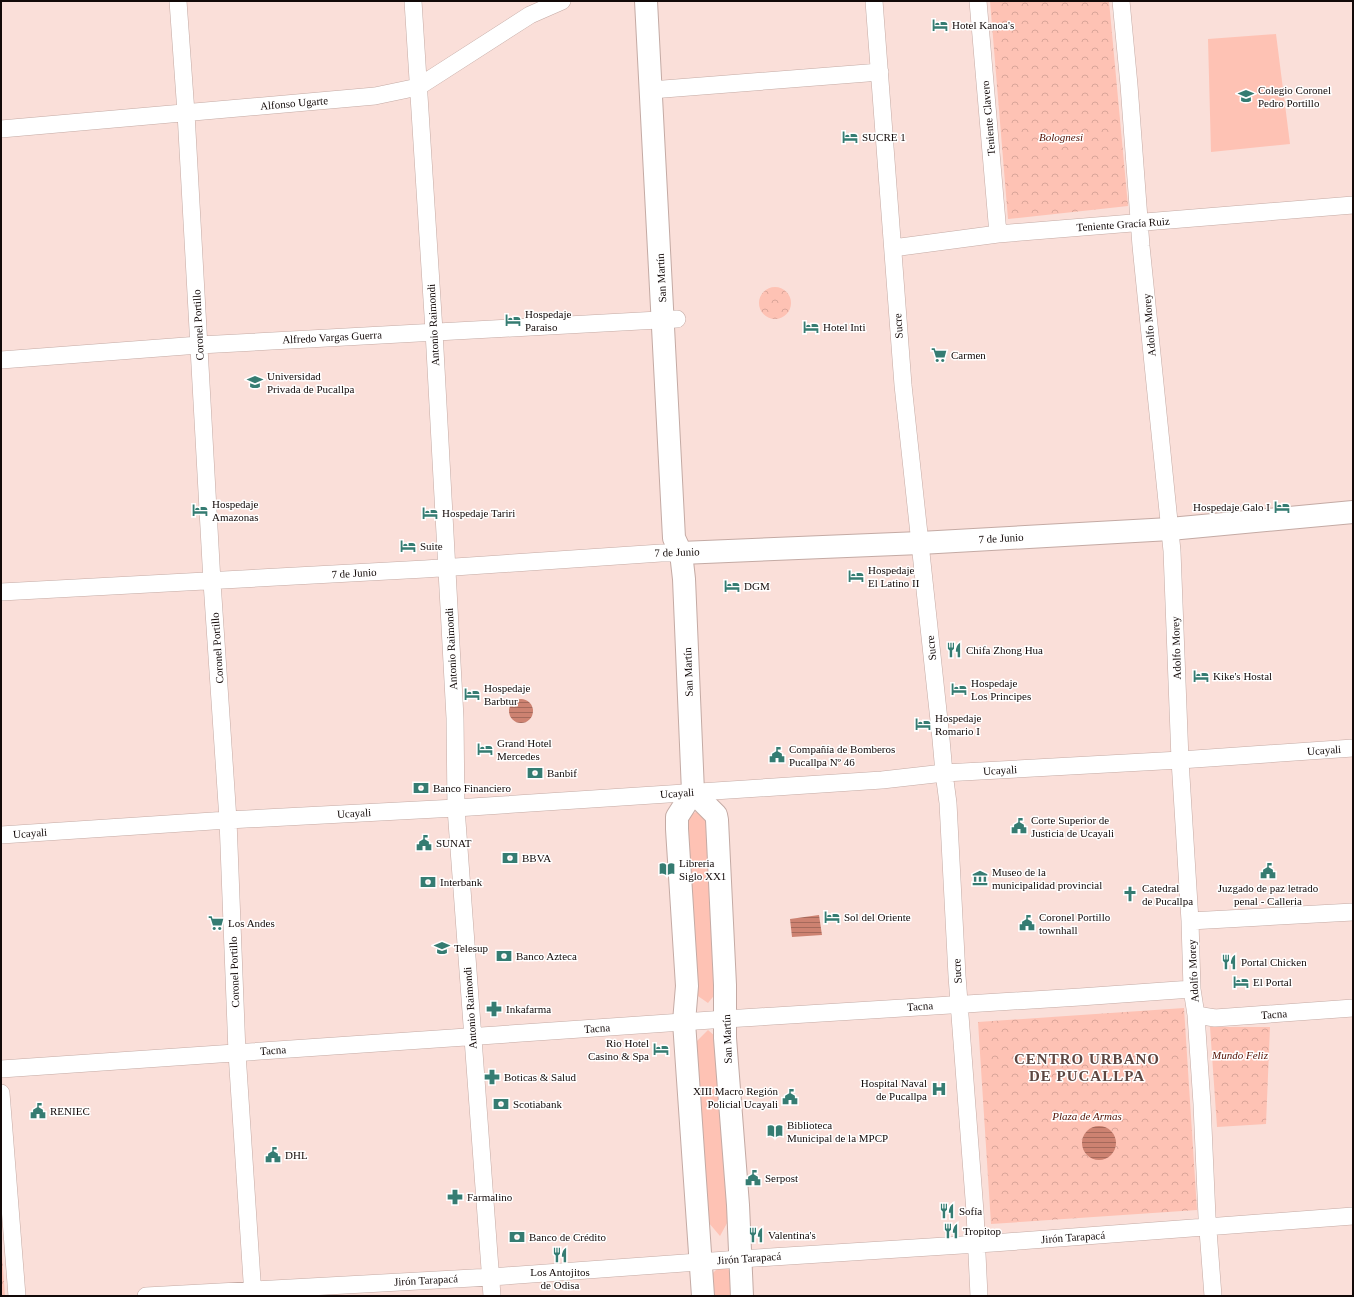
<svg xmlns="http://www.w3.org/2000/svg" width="1354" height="1297" viewBox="0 0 1354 1297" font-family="'Times New Roman',serif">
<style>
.green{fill:#fec2b4}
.forest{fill:url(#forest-crowns)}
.water{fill:url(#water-rules)}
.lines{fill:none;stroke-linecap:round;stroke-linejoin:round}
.minor-casing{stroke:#c4aaa4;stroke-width:18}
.major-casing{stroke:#c4aaa4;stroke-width:24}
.minor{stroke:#fff;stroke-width:17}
.major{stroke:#fff;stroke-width:22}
.labels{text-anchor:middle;stroke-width:3;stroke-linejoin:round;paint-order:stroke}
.poi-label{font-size:11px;fill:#120908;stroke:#fff;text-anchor:start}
.street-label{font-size:11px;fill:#120908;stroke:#fff}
.park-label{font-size:11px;font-style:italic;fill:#541103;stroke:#fff}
.district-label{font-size:15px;font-weight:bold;letter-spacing:1px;fill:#5c4641;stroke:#fff}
</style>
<defs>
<pattern id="forest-crowns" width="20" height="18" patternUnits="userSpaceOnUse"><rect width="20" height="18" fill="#fec2b4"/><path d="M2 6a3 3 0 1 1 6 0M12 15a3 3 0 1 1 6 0" fill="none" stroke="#d9a599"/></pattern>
<pattern id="water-rules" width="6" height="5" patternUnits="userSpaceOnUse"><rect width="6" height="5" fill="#cd8271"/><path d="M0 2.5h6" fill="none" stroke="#a5695b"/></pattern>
</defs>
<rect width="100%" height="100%" fill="#fadfd9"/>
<path class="green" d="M1276 34 1290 144 1211 152 1208 39Z
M696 812 708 818 721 987 708 1003 695 994 680 820Z
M708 1030 716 1037 732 1214 720 1236 703 1216 692 1046Z
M720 1266 732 1271 734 1296H710L708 1278Z"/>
<path class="forest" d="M990 1H1109L1128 206 1008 219Z
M759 303a16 16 0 1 1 32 0a16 16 0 1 1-32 0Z
M1184 1008 1197 1210 991 1224 978 1022Z
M1210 1027H1270L1266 1124 1217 1127Z
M1 1240 5 1296H1Z"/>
<path class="water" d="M509 711a12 12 0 1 1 24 0a12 12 0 1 1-24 0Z
M819 915 822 935 792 937 790 919Z
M1082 1143a17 17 0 1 1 34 0a17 17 0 1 1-34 0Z"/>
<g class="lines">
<defs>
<path id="minor" d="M178 1 186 113 212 582 228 820 237 1053 253 1296
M413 1 434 331 455 718 456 808 492 1296
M874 1 903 385 941 739 944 773 948 803 957 976 975 1212 979 1296
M978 1 998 234
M1121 1 1129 85 1141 246 1172 551 1180 760 1190 921 1192 989 1196 1015 1202 1104 1207 1217 1213 1296
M651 90 880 72
M1 129 375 96 418 87 530 15 562 1
M893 248 998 234 1353 205
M1 360 199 345 677 319
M1 592 425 569 661 553H681
M1 835 228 820 456 808 882 780 944 773 1180 760 1353 748
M1190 921 1353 912
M1196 1015 1215 1018 1353 1008
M1 1069 726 1019 1080 997 1192 989
M1 1093 17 1296
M146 1296 491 1277 740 1259 993 1243 1353 1216"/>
<path id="major" d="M646 1 674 538 681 553 684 579 693 792 677 817V829L687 986 684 1022 703 1296
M681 553 920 543 1170 529 1353 512
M693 792 716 815 717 820 725 985V1038L738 1205 742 1296"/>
</defs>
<use href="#minor" class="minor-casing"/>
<use href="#major" class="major-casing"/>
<use href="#minor" class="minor"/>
<use href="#major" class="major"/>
</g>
<defs>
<symbol id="hotel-bare" viewBox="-9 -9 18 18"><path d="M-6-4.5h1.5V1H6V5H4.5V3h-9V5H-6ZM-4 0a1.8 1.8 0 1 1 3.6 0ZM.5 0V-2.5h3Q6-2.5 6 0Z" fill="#357c72" stroke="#fff" stroke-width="2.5" paint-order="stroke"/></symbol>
<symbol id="school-bare" viewBox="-9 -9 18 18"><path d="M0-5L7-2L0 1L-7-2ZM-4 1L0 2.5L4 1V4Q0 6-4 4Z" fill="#357c72" stroke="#fff" stroke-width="2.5" paint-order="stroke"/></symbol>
<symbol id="supermarket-bare" viewBox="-9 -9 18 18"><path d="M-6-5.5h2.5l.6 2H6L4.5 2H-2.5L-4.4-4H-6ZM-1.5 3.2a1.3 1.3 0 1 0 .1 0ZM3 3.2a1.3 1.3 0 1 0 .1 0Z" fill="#357c72" stroke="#fff" stroke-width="2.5" paint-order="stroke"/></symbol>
<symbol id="university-bare" viewBox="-9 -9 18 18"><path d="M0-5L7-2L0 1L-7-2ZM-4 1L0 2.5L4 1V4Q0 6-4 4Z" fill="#357c72" stroke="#fff" stroke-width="2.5" paint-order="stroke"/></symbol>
<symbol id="restaurant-bare" viewBox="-9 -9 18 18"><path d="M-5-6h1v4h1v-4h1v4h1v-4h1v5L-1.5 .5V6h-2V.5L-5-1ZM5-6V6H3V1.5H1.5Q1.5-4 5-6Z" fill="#357c72" stroke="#fff" stroke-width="2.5" paint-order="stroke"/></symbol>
<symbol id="civic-bare" viewBox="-9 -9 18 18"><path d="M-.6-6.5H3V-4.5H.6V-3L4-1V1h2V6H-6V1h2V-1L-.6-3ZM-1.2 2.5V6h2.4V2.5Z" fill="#357c72" stroke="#fff" stroke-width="2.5" paint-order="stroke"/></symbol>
<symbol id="bank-bare" viewBox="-9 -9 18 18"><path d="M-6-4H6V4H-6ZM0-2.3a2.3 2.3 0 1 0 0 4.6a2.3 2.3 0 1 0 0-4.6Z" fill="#357c72" stroke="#fff" stroke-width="2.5" paint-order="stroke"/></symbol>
<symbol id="library-bare" viewBox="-9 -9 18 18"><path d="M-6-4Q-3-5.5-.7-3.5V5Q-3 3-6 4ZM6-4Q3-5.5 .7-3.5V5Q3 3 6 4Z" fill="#357c72" stroke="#fff" stroke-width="2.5" paint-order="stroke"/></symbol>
<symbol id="museum-bare" viewBox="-9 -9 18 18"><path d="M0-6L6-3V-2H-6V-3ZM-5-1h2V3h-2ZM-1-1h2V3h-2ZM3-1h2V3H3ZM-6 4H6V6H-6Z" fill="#357c72" stroke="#fff" stroke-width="2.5" paint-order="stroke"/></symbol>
<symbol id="church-bare" viewBox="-9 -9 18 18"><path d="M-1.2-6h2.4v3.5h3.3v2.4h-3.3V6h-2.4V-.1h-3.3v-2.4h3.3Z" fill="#357c72" stroke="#fff" stroke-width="2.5" paint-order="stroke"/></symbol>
<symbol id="pharmacy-bare" viewBox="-9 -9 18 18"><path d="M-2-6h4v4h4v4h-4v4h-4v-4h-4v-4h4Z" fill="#357c72" stroke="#fff" stroke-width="2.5" paint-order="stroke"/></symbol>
<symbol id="hospital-bare" viewBox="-9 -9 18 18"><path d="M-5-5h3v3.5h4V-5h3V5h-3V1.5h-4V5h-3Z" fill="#357c72" stroke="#fff" stroke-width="2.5" paint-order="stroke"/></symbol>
</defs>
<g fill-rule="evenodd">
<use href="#hotel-bare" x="929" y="14" width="22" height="22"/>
<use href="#school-bare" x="1235" y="85" width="22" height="22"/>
<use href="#hotel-bare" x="839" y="126" width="22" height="22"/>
<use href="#hotel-bare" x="502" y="309" width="22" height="22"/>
<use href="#hotel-bare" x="800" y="316" width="22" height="22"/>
<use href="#supermarket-bare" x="928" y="344" width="22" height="22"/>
<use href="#university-bare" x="244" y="371" width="22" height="22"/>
<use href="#hotel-bare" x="1271" y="496" width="22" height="22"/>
<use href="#hotel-bare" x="189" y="499" width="22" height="22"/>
<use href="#hotel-bare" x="419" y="502" width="22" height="22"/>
<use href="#hotel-bare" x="397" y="535" width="22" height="22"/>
<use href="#hotel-bare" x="845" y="565" width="22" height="22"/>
<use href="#hotel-bare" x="721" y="575" width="22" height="22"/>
<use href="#restaurant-bare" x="943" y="639" width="22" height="22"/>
<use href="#hotel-bare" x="1190" y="665" width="22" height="22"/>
<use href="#hotel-bare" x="948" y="678" width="22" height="22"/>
<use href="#hotel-bare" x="461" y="683" width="22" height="22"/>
<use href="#hotel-bare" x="912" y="713" width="22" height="22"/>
<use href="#hotel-bare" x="474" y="738" width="22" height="22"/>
<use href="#civic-bare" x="766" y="744" width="22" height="22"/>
<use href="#bank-bare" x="524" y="762" width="22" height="22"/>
<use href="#bank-bare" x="410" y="777" width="22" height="22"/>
<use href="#civic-bare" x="1008" y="815" width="22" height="22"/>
<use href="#civic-bare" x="413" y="832" width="22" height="22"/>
<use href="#bank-bare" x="499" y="847" width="22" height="22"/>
<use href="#library-bare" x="656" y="858" width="22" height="22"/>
<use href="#civic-bare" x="1257" y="860" width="22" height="22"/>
<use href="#museum-bare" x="969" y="867" width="22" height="22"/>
<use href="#bank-bare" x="417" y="871" width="22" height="22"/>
<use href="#church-bare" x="1119" y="883" width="22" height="22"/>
<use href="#hotel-bare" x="821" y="906" width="22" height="22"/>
<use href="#supermarket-bare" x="205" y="912" width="22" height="22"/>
<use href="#civic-bare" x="1016" y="912" width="22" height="22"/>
<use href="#university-bare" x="431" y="937" width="22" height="22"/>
<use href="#bank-bare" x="493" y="945" width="22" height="22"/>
<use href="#restaurant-bare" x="1218" y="951" width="22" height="22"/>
<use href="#hotel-bare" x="1230" y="971" width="22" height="22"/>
<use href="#pharmacy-bare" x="483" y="998" width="22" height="22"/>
<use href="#hotel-bare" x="650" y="1038" width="22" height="22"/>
<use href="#pharmacy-bare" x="481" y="1066" width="22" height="22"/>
<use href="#hospital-bare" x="928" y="1078" width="22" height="22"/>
<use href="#civic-bare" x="779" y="1086" width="22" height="22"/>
<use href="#bank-bare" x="490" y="1093" width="22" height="22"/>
<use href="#civic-bare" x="27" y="1100" width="22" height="22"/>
<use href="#library-bare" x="764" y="1120" width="22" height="22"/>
<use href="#civic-bare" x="262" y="1144" width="22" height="22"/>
<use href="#civic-bare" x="742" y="1167" width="22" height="22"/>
<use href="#pharmacy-bare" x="444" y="1186" width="22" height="22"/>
<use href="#restaurant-bare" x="936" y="1200" width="22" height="22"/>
<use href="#restaurant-bare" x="940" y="1220" width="22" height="22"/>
<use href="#restaurant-bare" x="745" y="1224" width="22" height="22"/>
<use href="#bank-bare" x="506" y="1226" width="22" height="22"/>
<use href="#restaurant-bare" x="549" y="1244" width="22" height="22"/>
</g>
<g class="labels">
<g class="poi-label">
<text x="952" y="29">Hotel Kanoa's</text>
<text x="1258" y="94">Colegio Coronel<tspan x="1258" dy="13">Pedro Portillo</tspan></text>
<text x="862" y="141">SUCRE 1</text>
<text x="525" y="318">Hospedaje<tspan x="525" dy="13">Paraiso</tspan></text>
<text x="823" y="331">Hotel Inti</text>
<text x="951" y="359">Carmen</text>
<text x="267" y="380">Universidad<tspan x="267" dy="13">Privada de Pucallpa</tspan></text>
<text x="212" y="508">Hospedaje<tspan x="212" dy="13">Amazonas</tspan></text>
<text x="1270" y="511" text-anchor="end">Hospedaje Galo I</text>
<text x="442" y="517">Hospedaje Tariri</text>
<text x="420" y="550">Suite</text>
<text x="868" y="574">Hospedaje<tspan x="868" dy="13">El Latino II</tspan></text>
<text x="744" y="590">DGM</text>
<text x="966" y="654">Chifa Zhong Hua</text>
<text x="1213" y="680">Kike's Hostal</text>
<text x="971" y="687">Hospedaje<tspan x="971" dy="13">Los Principes</tspan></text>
<text x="484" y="692">Hospedaje<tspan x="484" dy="13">Barbtur</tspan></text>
<text x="935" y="722">Hospedaje<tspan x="935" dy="13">Romario I</tspan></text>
<text x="497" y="747">Grand Hotel<tspan x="497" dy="13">Mercedes</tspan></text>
<text x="789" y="753">Compañía de Bomberos<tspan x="789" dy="13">Pucallpa Nº 46</tspan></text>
<text x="547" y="777">Banbif</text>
<text x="433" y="792">Banco Financiero</text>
<text x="1031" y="824">Corte Superior de<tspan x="1031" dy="13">Justicia de Ucayali</tspan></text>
<text x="436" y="847">SUNAT</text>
<text x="522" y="862">BBVA</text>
<text x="679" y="867">Libreria<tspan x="679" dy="13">Siglo XX1</tspan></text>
<text x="992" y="876">Museo de la<tspan x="992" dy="13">municipalidad provincial</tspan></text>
<text x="440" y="886">Interbank</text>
<text x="1142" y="892">Catedral<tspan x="1142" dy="13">de Pucallpa</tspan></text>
<text x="1268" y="892" text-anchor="middle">Juzgado de paz letrado<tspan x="1268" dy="13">penal - Calleria</tspan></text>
<text x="844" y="921">Sol del Oriente</text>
<text x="1039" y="921">Coronel Portillo<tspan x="1039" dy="13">townhall</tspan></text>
<text x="228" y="927">Los Andes</text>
<text x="454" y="952">Telesup</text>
<text x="516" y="960">Banco Azteca</text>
<text x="1241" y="966">Portal Chicken</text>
<text x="1253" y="986">El Portal</text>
<text x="506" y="1013">Inkafarma</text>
<text x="649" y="1047" text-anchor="end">Rio Hotel<tspan x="649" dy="13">Casino &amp; Spa</tspan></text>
<text x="504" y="1081">Boticas &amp; Salud</text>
<text x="927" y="1087" text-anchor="end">Hospital Naval<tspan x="927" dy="13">de Pucallpa</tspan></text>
<text x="778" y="1095" text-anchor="end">XIII Macro Región<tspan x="778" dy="13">Policial Ucayali</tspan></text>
<text x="513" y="1108">Scotiabank</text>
<text x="50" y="1115">RENIEC</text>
<text x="787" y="1129">Biblioteca<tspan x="787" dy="13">Municipal de la MPCP</tspan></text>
<text x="285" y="1159">DHL</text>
<text x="765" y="1182">Serpost</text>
<text x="467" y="1201">Farmalino</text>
<text x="959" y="1215">Sofía</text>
<text x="963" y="1235">Tropitop</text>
<text x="768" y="1239">Valentina's</text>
<text x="529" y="1241">Banco de Crédito</text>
<text x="560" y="1276" text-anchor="middle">Los Antojitos<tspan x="560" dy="13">de Odisa</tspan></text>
</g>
<g class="street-label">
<text transform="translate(294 103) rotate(-5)" y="4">Alfonso Ugarte</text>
<text transform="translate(988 118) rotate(-95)" y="4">Teniente Clavero</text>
<text transform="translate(1123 224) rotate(-4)" y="4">Teniente Gracía Ruiz</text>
<text transform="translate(661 278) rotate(-93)" y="4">San Martín</text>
<text transform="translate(198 325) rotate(-93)" y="4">Coronel Portillo</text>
<text transform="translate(433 325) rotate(-93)" y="4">Antonio Raimondi</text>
<text transform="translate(1149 325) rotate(-95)" y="4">Adolfo Morey</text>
<text transform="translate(898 326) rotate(-94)" y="4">Sucre</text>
<text transform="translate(332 337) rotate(-3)" y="4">Alfredo Vargas Guerra</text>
<text transform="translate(1001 538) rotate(-3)" y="4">7 de Junio</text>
<text transform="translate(677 552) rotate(-2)" y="4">7 de Junio</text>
<text transform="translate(354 573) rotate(-3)" y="4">7 de Junio</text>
<text transform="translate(217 648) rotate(-94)" y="4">Coronel Portillo</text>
<text transform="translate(931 648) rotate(-96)" y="4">Sucre</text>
<text transform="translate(1176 648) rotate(-92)" y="4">Adolfo Morey</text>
<text transform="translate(451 649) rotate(-93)" y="4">Antonio Raimondi</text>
<text transform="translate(688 672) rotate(-92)" y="4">San Martín</text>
<text transform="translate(1324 750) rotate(-4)" y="4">Ucayali</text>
<text transform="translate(1000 770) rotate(-3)" y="4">Ucayali</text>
<text transform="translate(677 793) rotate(-4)" y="4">Ucayali</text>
<text transform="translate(354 813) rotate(-3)" y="4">Ucayali</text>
<text transform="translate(30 833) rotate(-4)" y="4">Ucayali</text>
<text transform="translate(957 971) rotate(-93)" y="4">Sucre</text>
<text transform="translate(1193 971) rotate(-93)" y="4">Adolfo Morey</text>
<text transform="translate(234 972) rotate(-92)" y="4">Coronel Portillo</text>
<text transform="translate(920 1006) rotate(-4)" y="4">Tacna</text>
<text transform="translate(470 1008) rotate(-94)" y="4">Antonio Raimondi</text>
<text transform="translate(1274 1014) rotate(-4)" y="4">Tacna</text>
<text transform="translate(597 1028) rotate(-4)" y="4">Tacna</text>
<text transform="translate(727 1039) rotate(-92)" y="4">San Martín</text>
<text transform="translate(273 1050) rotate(-4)" y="4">Tacna</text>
<text transform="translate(1073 1237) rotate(-4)" y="4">Jirón Tarapacá</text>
<text transform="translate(749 1258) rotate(-4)" y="4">Jirón Tarapacá</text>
<text transform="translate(426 1280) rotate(-3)" y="4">Jirón Tarapacá</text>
</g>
<g class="park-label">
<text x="1061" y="141">Bolognesi</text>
<text x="1240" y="1059">Mundo Feliz</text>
<text x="1087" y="1120">Plaza de Armas</text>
</g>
<g class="district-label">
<text x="1087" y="1064">CENTRO URBANO<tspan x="1087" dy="17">DE PUCALLPA</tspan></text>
</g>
</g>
<rect width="1354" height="1297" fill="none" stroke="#120908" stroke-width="4"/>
</svg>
